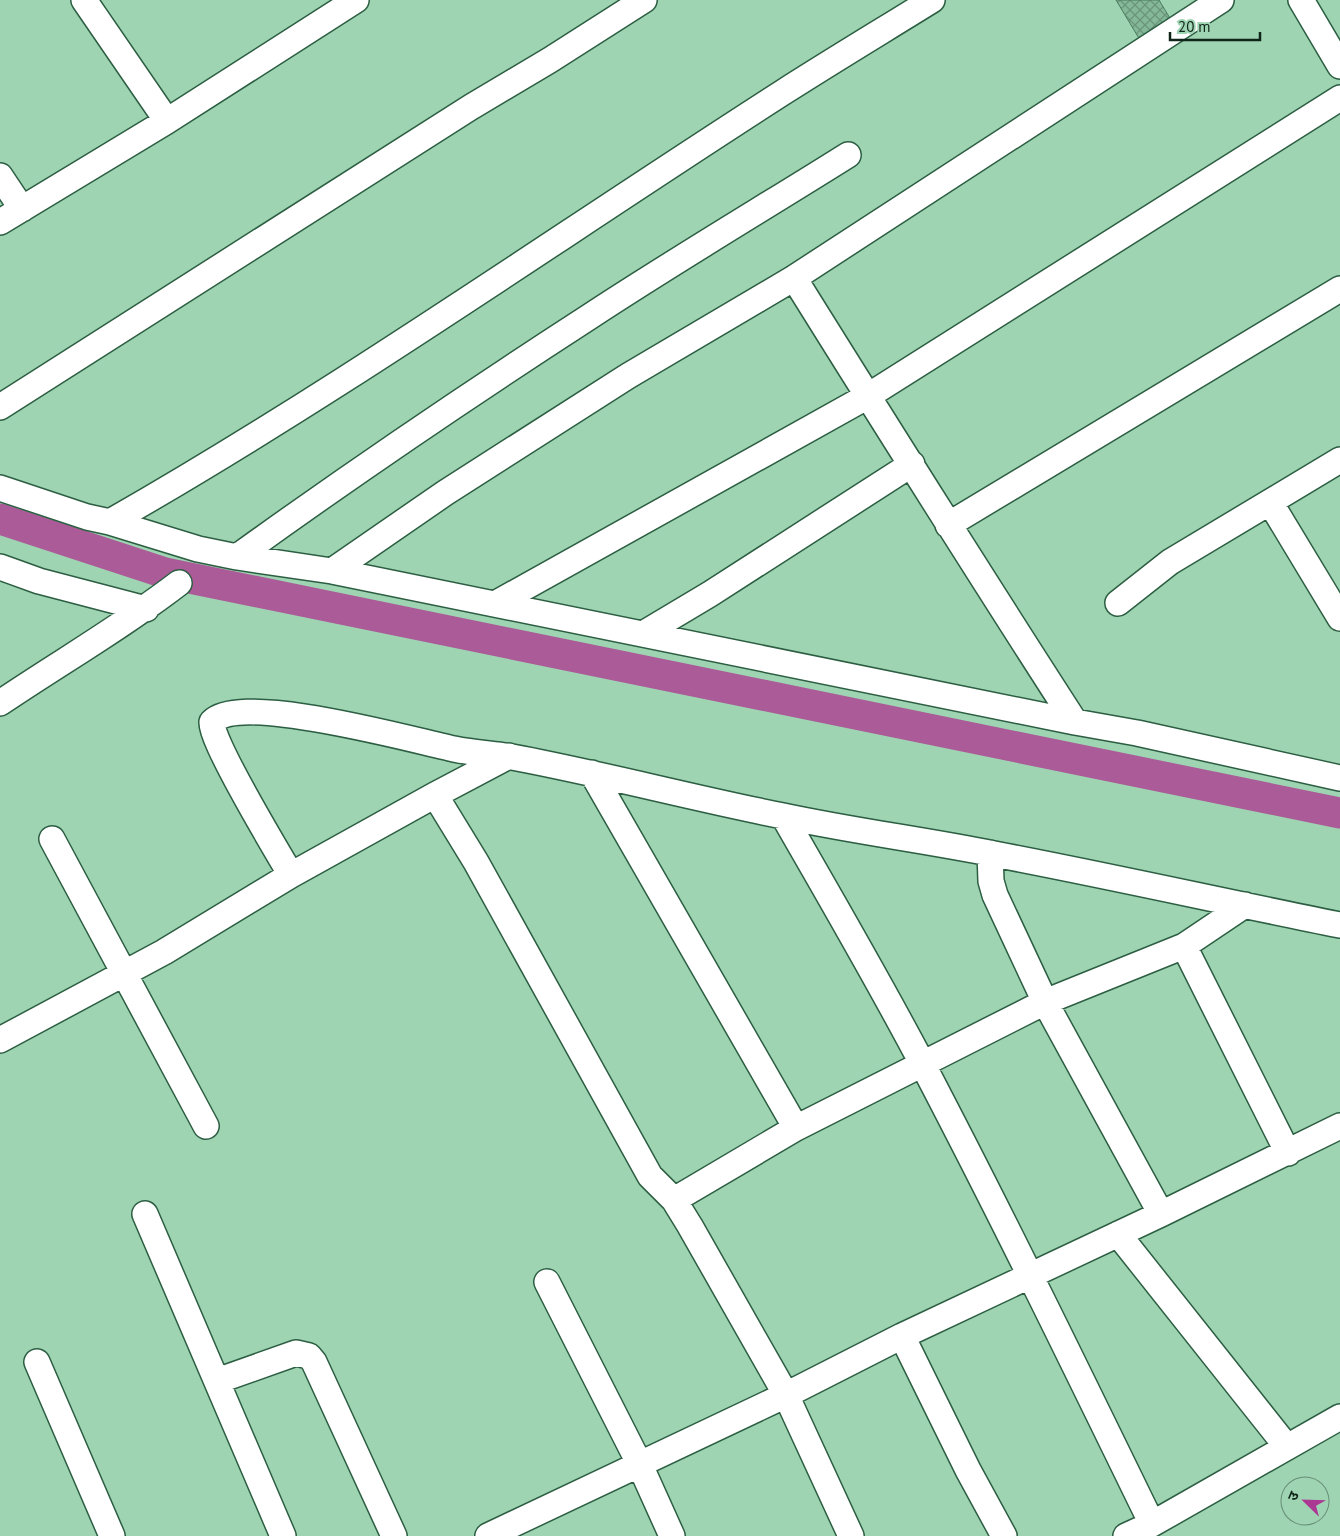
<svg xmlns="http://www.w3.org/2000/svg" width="1340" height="1536" viewBox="0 0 1340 1536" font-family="'PT Sans','Noto Sans Devanagari',sans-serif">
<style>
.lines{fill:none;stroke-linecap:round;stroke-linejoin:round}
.canal{stroke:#ab5b97;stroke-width:31}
.building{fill:url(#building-cross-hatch);stroke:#487b5d}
.minor-casing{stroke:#2c5e42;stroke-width:28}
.minor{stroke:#fff;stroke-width:25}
</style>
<defs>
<pattern id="building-cross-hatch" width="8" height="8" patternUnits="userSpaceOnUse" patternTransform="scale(1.25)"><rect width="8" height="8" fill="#84b898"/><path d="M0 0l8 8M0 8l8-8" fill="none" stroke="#6b957b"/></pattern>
</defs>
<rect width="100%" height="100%" fill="#9fd4b3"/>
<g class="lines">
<path class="canal" d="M0 519 165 573 1340 813"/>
</g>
<path class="building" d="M1116 0H1159L1174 25 1143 45Z"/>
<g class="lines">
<defs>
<path id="minor" d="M84 0 167 121
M1301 0 1340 66
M0 176 22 209
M0 222 167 121 356 0
M794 278C887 427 980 575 1075 722
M0 407 471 107 550 60 644 0
M0 488 87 517 110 522 198 549 237 557 332 571 1075 722 1137 733 1340 778
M1270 502 1340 618
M110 522C341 390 559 236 782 93 832 61 882 31 932 0
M948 525 1340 289
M237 557C352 474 470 394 589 317 674 261 762 209 848 155
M0 567 39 581 146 609
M332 571 445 493 628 376 794 278 1221 0
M1118 603 1170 562 1340 460
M495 604 868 396 1340 98
M643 634 710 594 912 464
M0 703C59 663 122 627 179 583
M592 773 796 1128 674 1200
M435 795 476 862 650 1176 674 1200 690 1226 786 1395 851 1536
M784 817C831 899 879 981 923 1065 1002 1216 1077 1370 1152 1524
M52 839 206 1126
M990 853 991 881 995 895 1045 1002 1161 1214
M291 875C278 853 209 738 212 722 241 692 412 740 454 749 473 753 493 754 512 757 603 774 692 798 783 816 853 831 924 840 994 854 1110 876 1225 902 1340 925
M1184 946 1288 1153
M0 1040 164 952 291 875 435 795 509 756
M796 1128 1045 1002 1184 946 1245 905
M145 1214 283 1536
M1118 1234 1287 1447
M547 1282 640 1465 672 1536
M902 1336 968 1470 1004 1536
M37 1362 112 1536
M217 1381 296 1353 309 1356 314 1362 394 1536
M488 1536 786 1395 902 1336 1161 1214 1340 1126
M1126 1536 1152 1524 1340 1417"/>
</defs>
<use href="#minor" class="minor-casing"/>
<use href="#minor" class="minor"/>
</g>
<g transform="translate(1305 1501) rotate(293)"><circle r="24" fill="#9fd4b3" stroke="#668e75"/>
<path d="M0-4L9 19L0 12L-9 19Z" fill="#ab3893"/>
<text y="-8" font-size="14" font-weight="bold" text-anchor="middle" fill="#102519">उ</text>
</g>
<path d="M1170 32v8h90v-8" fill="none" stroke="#102519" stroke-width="2.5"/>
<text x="1178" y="32" font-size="15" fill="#102519" stroke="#9fd4b3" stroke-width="4" paint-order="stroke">20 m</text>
</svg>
